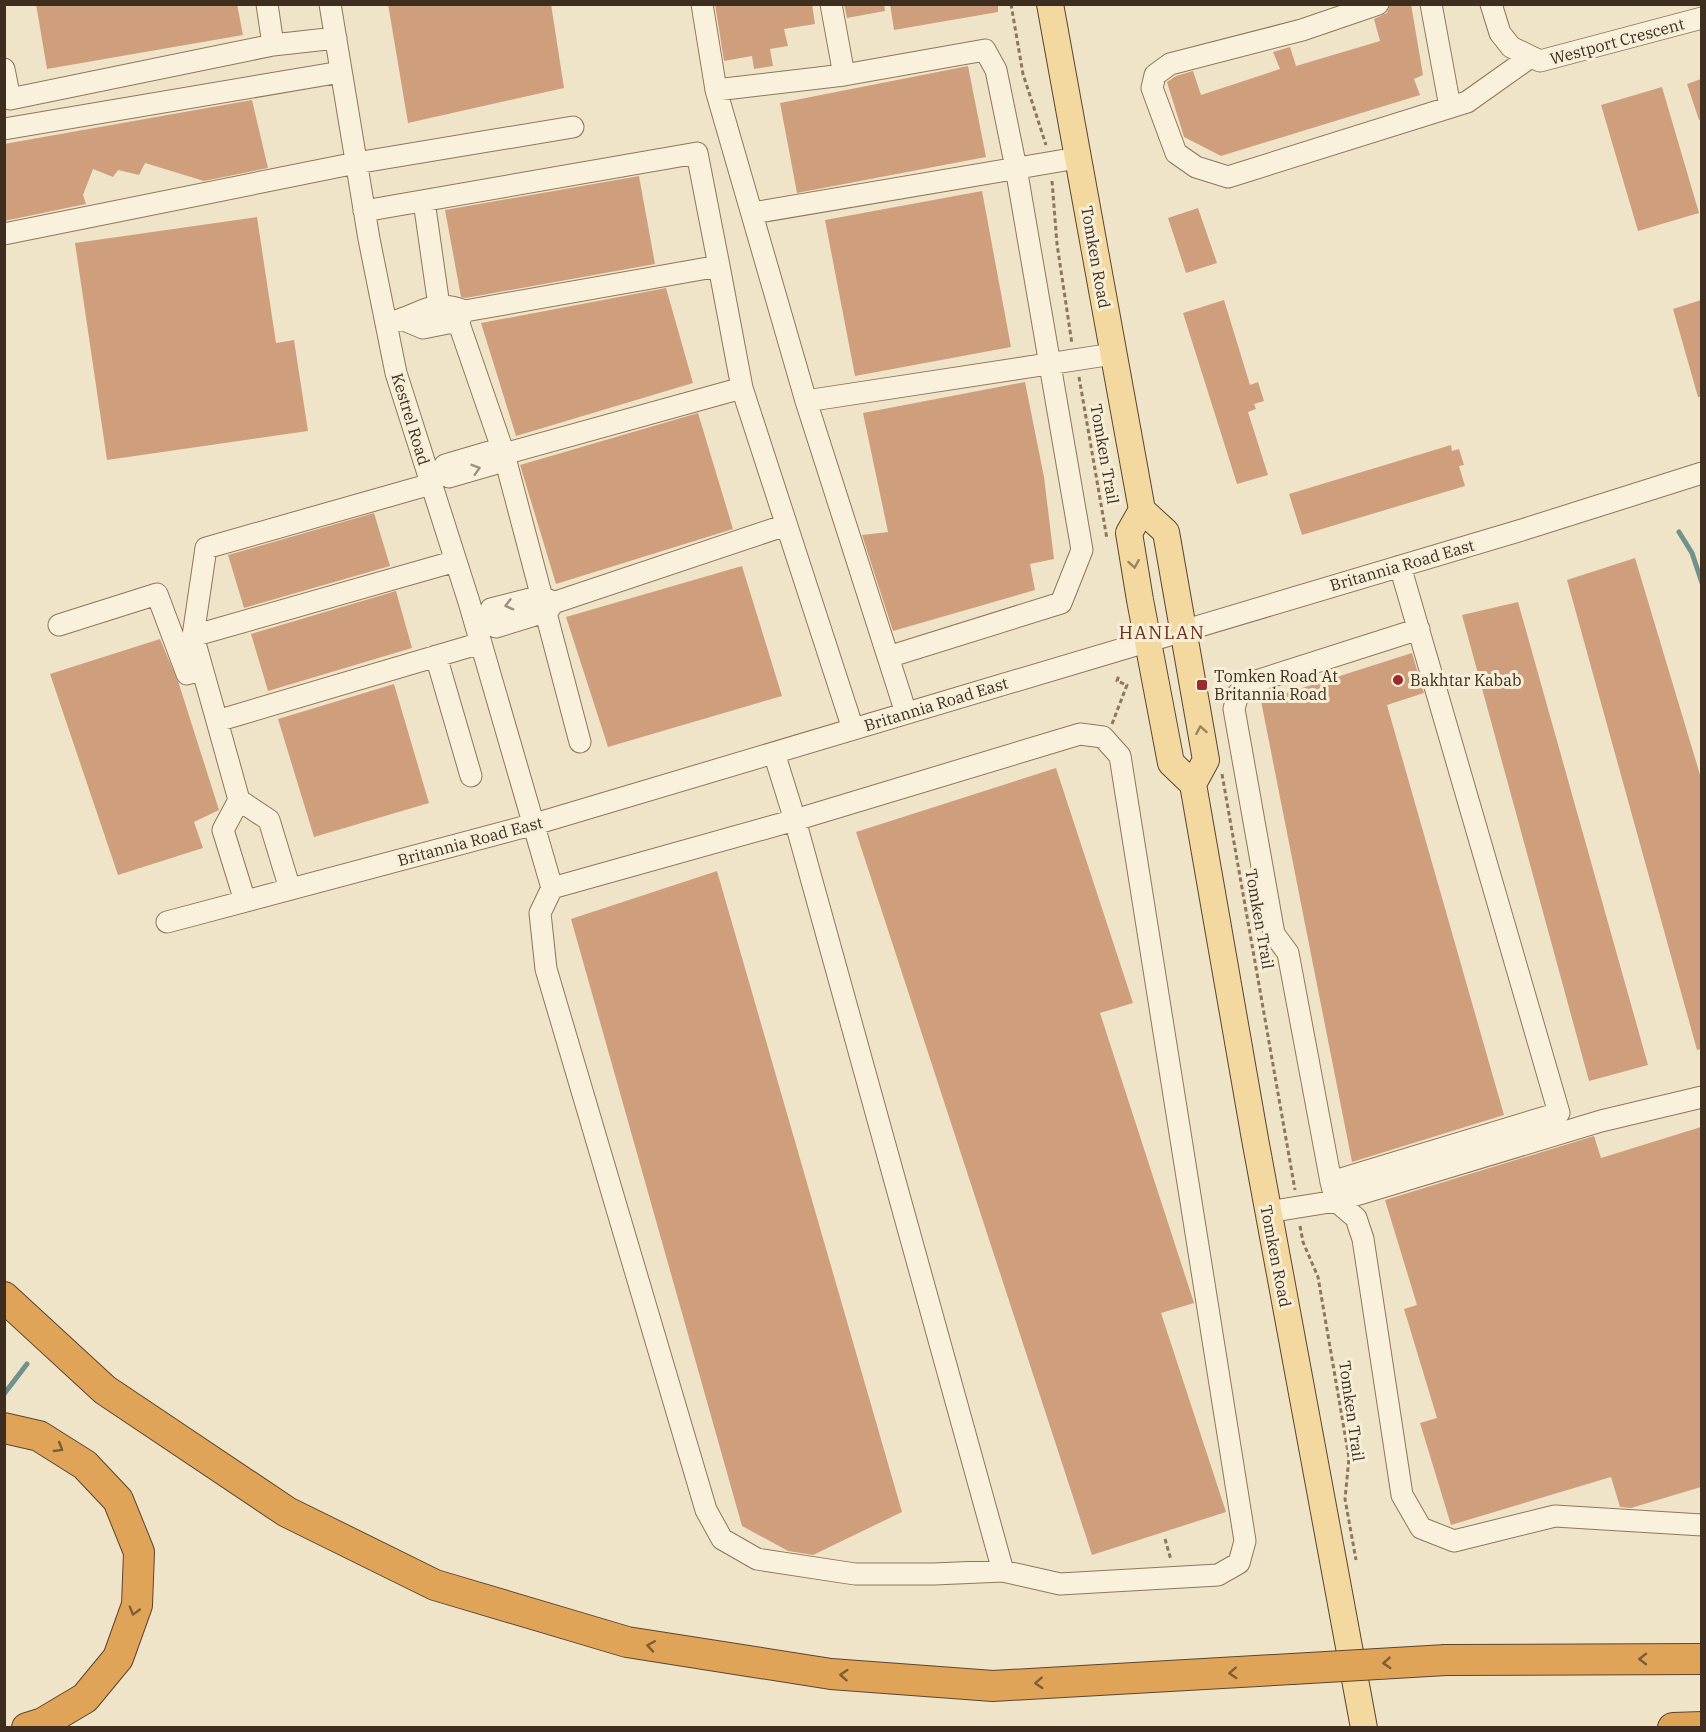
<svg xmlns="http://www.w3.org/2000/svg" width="1706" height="1732" viewBox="0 0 1706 1732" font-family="'IBM Plex Serif',serif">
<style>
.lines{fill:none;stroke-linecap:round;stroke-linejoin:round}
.stream{stroke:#6f938a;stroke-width:5}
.building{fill:#cf9f7d}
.minor-casing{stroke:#8d765c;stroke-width:23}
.major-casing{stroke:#5b4430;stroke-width:28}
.highway-casing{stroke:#5b4430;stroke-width:32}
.path{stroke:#8d765c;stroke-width:3;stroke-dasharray:4.5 3;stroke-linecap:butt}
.minor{stroke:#faf1dc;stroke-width:21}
.major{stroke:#f3d9a0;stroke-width:26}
.highway{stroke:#e0a458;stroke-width:30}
.highway-bridge-casing{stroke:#5b4430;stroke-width:32;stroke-linecap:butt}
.highway-bridge{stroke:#e0a458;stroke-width:30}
.oneway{stroke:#9c907e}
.oneway2{stroke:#988460}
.oneway3{stroke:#7e5d36}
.poi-dot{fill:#9e2a2b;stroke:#f7eed8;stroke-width:2}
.labels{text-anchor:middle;stroke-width:6;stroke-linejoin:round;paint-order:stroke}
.street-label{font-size:16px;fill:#3d2e20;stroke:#f7eed8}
.poi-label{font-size:16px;fill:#3d2e20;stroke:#f7eed8;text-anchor:start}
.neighbourhood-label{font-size:18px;letter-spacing:1.5px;fill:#6b2e1e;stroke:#f7eed8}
</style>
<rect width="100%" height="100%" fill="#f0e4c8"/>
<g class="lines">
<path class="stream" d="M1679 532 1692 553 1702 583
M4 1394 27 1364"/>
</g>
<path class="building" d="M36 4H237L243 35 47 69Z
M388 4H551L564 88 408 123Z
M715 4H812L815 24 784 29 788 46 770 49 773 66 754 69 752 56 724 61Z
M844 4H884L885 11 847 18Z
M890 4H998V12L894 30Z
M1411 4 1423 75 1414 79 1420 95 1221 156 1184 137 1167 82 1176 76 1193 71 1201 95 1280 69 1273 52 1290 47 1296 66 1380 41 1374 19 1387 13 1390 5Z
M968 66 986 157 797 193 780 103Z
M1701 79V119L1699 120 1687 84Z
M1662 87 1699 213 1638 231 1601 105Z
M252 100 268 168 204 181 145 163 139 175 118 170 113 177 93 169 83 195 86 204 4 221V144Z
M639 176 655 264 466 298 461 297 445 210Z
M982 191 1011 347 855 376 825 220Z
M1198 208 1217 263 1186 273 1168 218Z
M257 217 276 343 294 340 308 431 107 460 75 243Z
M666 288 693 383 516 436 481 323Z
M1224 300 1250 385 1258 382 1264 401 1254 404 1256 409 1248 412 1268 475 1237 484 1183 313Z
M1701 300V397H1698L1673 309Z
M1025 382 1044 477 1054 559 1030 564 1035 590 893 631 862 535 888 532 863 413Z
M698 413 733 529 556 584 520 465Z
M1451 445 1452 451 1459 449 1464 465 1459 466 1465 486 1302 535 1289 494Z
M374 513 390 566 244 608 228 555Z
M1635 558 1701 778V1049L1697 1050 1567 580Z
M742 566 782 696 608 747 566 617Z
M396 591 412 648 268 691 251 634Z
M1518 602 1648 1065 1589 1081 1462 615Z
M160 639 179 684 219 810 194 822 203 848 118 875 50 674Z
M1412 653 1424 693 1387 705 1504 1115 1352 1162 1261 701Z
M394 684 429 803 314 837 278 719Z
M1056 768 1133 1003 1100 1013 1194 1303 1161 1313 1226 1512 1092 1555 856 832Z
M717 871 902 1512 813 1555 788 1551 742 1526 571 919Z
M1701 1127V1487L1631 1508 1620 1507 1611 1477 1451 1525 1420 1423 1437 1418 1404 1309 1417 1305 1385 1200 1594 1136 1601 1158Z"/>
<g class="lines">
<defs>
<path id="minor" d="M267 4 273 45 336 38
M330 4 369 239 396 373 469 602 552 888 540 913 546 969 706 1510 722 1539 757 1559 855 1574H934L1003 1571 1060 1584 1218 1575 1239 1563 1245 1541 1120 756 1103 737 1080 734 795 820 774 753
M702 4 716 90 844 75
M831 4 844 75 985 50 996 70 1016 168 1082 550 1061 603 888 657
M1378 4 1302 30 1170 64 1155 75 1152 88 1176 153 1196 167 1228 177 1467 102 1529 58
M1431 4 1450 107
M1491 4 1500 33 1511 47 1540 61 1702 18
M4 69 10 99 273 45
M716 90 806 401 906 713
M4 129 341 72
M424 201 439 306
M364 211 697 153 719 266 465 311
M753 213 1077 158
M4 234 356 163 573 127
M719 266 742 388 853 729
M458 321 504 454 742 388
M386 323C419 318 428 297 465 311L458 321 423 328 404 320
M806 401 1113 354
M499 456 494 464 449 477 442 472 445 465 489 452 499 456 504 454 580 742
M456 561 193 636 217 721 481 643
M553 603 786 525
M475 622 487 621 496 627 548 611 553 603 542 596 491 609 487 621
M59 625 157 594 187 674 201 670
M1419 629 1247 684 1238 694 1234 709 1274 934 1288 953 1331 1182 1336 1201 1356 1218 1363 1239 1402 1495 1421 1528 1454 1541 1555 1516 1702 1525
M193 636 206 548 431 484
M436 656 471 776
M217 721 239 800
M552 888 795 820 1003 1571
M245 901 223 830 239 800 269 820 290 889
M167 922 535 824 1525 529 1702 473
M1331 1182 1559 1113 1400 566
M1268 1212 1336 1201 1601 1121 1702 1097"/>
<path id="major" d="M1050 4 1142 510 1166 532 1206 760 1193 784
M1142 510 1129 533 1140 600 1171 763 1193 784 1255 1139 1364 1728"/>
<path id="highway" d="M4 1297 105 1390 287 1512 435 1585 627 1642 831 1674 993 1686 1292 1669
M4 1428 39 1436 85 1465 118 1500 139 1552 137 1605 118 1658 85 1698 43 1723 27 1728
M1446 1660 1702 1659
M1673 1728 1702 1727"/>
</defs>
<use href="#minor" class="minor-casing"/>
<use href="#major" class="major-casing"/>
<use href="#highway" class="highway-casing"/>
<path class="path" d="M1011 4 1023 74 1046 145
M1052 181 1057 244 1072 344
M1079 377 1107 539
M1112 724 1127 685 1117 681 1119 675
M1222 774 1295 1190
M1300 1226 1303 1242 1318 1277 1349 1458 1345 1499 1356 1560
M1165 1539 1171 1560"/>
<use href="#minor" class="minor"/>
<use href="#major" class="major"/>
<use href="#highway" class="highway"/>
<defs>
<path id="highway-bridge" d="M1292 1669 1446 1660"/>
</defs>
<use href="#highway-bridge" class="highway-bridge-casing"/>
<use href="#highway-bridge" class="highway-bridge"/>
</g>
<defs><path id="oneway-chevron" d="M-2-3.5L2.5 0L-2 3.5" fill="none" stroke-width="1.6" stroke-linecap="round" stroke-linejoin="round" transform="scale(1.5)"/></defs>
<g class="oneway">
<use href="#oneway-chevron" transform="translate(476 469) rotate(-17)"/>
<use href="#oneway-chevron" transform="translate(509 605) rotate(165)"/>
</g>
<g class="oneway2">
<use href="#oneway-chevron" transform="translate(1134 564) rotate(80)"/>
<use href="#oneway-chevron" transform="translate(1201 730) rotate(-100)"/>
</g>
<g class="oneway3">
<use href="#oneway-chevron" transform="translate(59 1448) rotate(31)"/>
<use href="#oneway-chevron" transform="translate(134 1611) rotate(106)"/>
<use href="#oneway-chevron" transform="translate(651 1646) rotate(-171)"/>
<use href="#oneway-chevron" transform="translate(1643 1659) rotate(180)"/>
<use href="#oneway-chevron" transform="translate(1387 1663) rotate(176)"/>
<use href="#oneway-chevron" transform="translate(1233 1673) rotate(177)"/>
<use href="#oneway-chevron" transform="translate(844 1675) rotate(-176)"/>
<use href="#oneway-chevron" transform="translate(1039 1683) rotate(177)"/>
</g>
<g class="poi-dot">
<circle cx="1398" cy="680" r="6"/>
<rect x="1196" y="679" width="12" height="12" rx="3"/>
</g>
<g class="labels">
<g class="street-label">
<text transform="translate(1617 41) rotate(-15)" y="6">Westport Crescent</text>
<text transform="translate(1096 257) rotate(80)" y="6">Tomken Road</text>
<text transform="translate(411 419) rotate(73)" y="6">Kestrel Road</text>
<text transform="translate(1105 454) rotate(80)" y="6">Tomken Trail</text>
<text transform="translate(1402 565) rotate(-16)" y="6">Britannia Road East</text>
<text transform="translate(936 704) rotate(-17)" y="6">Britannia Road East</text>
<text transform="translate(470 841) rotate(-15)" y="6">Britannia Road East</text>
<text transform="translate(1260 919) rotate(80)" y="6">Tomken Trail</text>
<text transform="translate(1276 1256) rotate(79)" y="6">Tomken Road</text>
<text transform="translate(1352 1411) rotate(82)" y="6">Tomken Trail</text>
</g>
<g class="poi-label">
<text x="1214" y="682">Tomken Road At<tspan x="1214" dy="18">Britannia Road</tspan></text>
<text x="1410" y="686">Bakhtar Kabab</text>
</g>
<g class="neighbourhood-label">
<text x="1162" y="639">HANLAN</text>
</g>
</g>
<rect width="1706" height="1732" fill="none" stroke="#3d2e20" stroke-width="12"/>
</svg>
